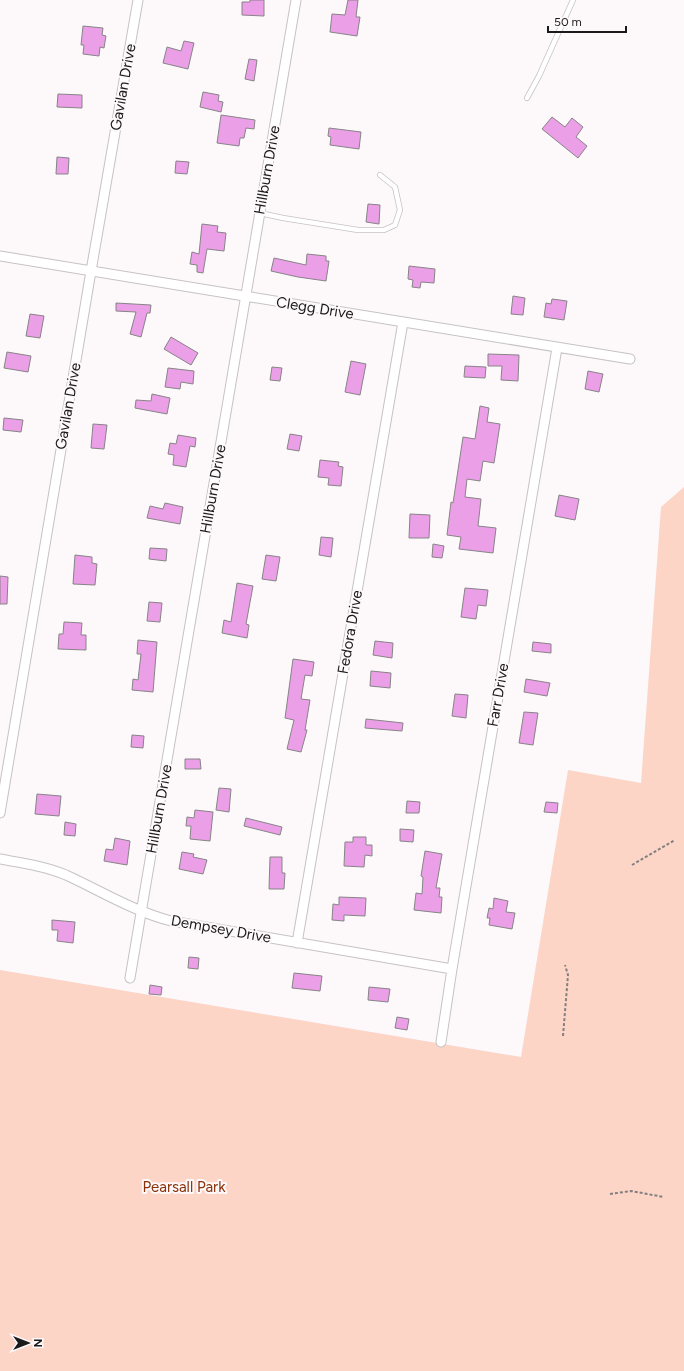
<svg xmlns="http://www.w3.org/2000/svg" width="684" height="1371" font-family="Figtree,sans-serif">
  <style>
    .green { fill: #fcd5c7 }
    .building { fill: #eb9fe7; stroke: #878487 }
    .lines { fill: none; stroke-linecap: round; stroke-linejoin: round }
    .lane-casing { stroke: #c7c2c4; stroke-width: 6 }
    .street-casing { stroke: #c7c2c4; stroke-width: 11 }
    .path { stroke: #827f80; stroke-width: 2; stroke-dasharray: 3 2; stroke-linecap: butt }
    .lane { stroke: #fff; stroke-width: 4.5 }
    .street { stroke: #fff; stroke-width: 9 }
    .labels { text-anchor: middle; stroke-width: 4; stroke-linejoin: round; paint-order: stroke }
    .street-label { font-size: 15px; fill: #1b1a1a; stroke: #fdf8fa }
    .park-label { font-size: 15px; fill: #89320a; stroke: #fdf8fa }
  </style>
  <rect width="100%" height="100%" fill="#fdf8fa"/>
  <path class="green" d="M684,487v884h-684v-401l521,87 47,-287 73,13 20,-276z"/>
  <path class="building" d="M250,0h14v16l-22,-1v-13h8z
    M348,0h10l-2,17h4l-3,19 -27,-4 2,-18 13,1z
    M83,26l20,2 -1,7 4,1 -2,12 -4,-1 -1,9 -16,-2 1,-9h-3z
    M184,41l10,2 -6,26 -25,-6 4,-16 14,4z
    M249,59l8,1 -3,21 -9,-2z
    M203,92l16,3 -1,6 5,1 -2,10 -21,-5z
    M58,94l24,1v13l-25,-1z
    M221,115l34,5 -1,9 -8,-1 -2,10h-4l-1,8 -22,-3z
    M552,117l13,10 7,-9 11,9 -7,10 11,9 -9,12 -36,-29z
    M329,128l32,4 -2,17 -29,-4 1,-8 -3,-1z
    M57,157l12,1 -1,16h-12z
    M176,161l13,1 -2,12 -12,-1z
    M368,204l12,1 -1,19 -13,-2z
    M202,224l16,2 -1,6 9,1 -2,18 -17,-2 -4,24 -6,-1v-7l-7,-1 2,-12 7,2z
    M307,254l19,2v5h3l-3,20 -28,-4 -27,-6 3,-13 32,7z
    M409,266l26,3 -1,14 -13,-1 -1,6 -8,-1 1,-7 -5,-1z
    M513,296l12,2 -2,17 -12,-1z
    M552,299l15,2 -3,19 -20,-3 2,-14 5,1z
    M116,303l35,2 -1,8h-3l-6,24 -11,-3 6,-22 -20,-1z
    M30,314l14,2 -4,22 -14,-2z
    M171,337l27,16 -7,12 -27,-16z
    M7,352l24,4 -3,16 -24,-4z
    M488,354l31,1 -1,26 -17,-1 1,-14h-14z
    M351,361l15,3 -6,31 -15,-3z
    M465,366l21,1 -1,11 -21,-1z
    M272,367l10,1 -2,13 -10,-1z
    M168,368l26,3 -1,13 -12,-2 -1,7 -15,-2z
    M588,371l15,3 -4,18 -14,-3z
    M152,394l18,4 -3,16 -32,-6 1,-8 15,1z
    M480,406l9,2 -2,14 13,2 -6,39 -11,-2 -3,20 -13,-2 -2,18 16,2 -3,27 18,2 -3,25 -34,-4 2,-12 -14,-2 4,-33 2,1 10,-66 12,2z
    M4,418l19,2 -2,12 -18,-2z
    M93,424l14,1 -3,24 -13,-1z
    M290,434l12,2 -3,15 -12,-2z
    M178,435l18,3 -1,9 -5,-1 -4,21 -13,-2 1,-10 -6,-1 2,-11 6,1z
    M320,460l19,2 -1,4 5,1 -2,19 -13,-1 1,-7 -11,-1z
    M559,495l20,4 -4,21 -20,-4z
    M165,503l18,4 -3,17 -33,-6 3,-12 13,3z
    M410,514l20,1 -1,23h-20z
    M321,537l12,1 -2,19 -12,-2z
    M433,544l11,2 -2,12 -10,-1z
    M150,548l17,1 -1,12 -17,-2z
    M75,555l17,2v6l5,1 -2,21 -22,-1z
    M266,555l14,2 -4,24 -14,-2z
    M0,576l8,1 -1,27h-7z
    M237,583l16,3 -7,38 3,1 -2,13 -25,-5 2,-13 7,2z
    M465,588l23,2 -2,16 -8,-1 -2,14 -15,-2z
    M149,602l13,1 -2,19 -13,-1z
    M64,622l18,1 -1,12h5v15l-28,-1 1,-15h4z
    M138,640l19,2 -4,50 -21,-2 1,-11 5,1 3,-26h-4z
    M375,641l18,2 -1,15 -19,-3z
    M533,642l18,2v9l-19,-2z
    M293,659l21,3 -2,14 -7,-1 -4,24 9,1 -5,30h2l-6,22 -14,-3 7,-29 -9,-2z
    M371,671l20,2 -1,15 -20,-2z
    M526,679l24,4 -3,13 -23,-4z
    M455,694l13,1 -2,23 -14,-2z
    M524,712l14,1 -5,32 -14,-2z
    M366,719l37,4 -1,8 -37,-3z
    M132,735l12,1 -1,12 -12,-1z
    M185,759h15l1,10h-16z
    M219,788l12,1 -2,23 -13,-2z
    M37,794l24,2 -2,20 -24,-2z
    M407,801l13,1 -1,11h-13z
    M546,802l12,1 -1,10 -13,-1z
    M195,810l18,2 -3,29 -20,-2 1,-13h-5l1,-9 7,1z
    M246,818l36,9 -2,8 -36,-9z
    M65,822l11,2 -1,12 -11,-1z
    M400,829l14,1 -1,12 -13,-1z
    M353,837h13v8h6v11l-7,-1 -1,12 -20,-1 1,-24h8z
    M115,838l15,3 -3,24 -23,-4 2,-12 7,1z
    M425,851l17,3 -6,34h4l-1,9h3l-1,16 -27,-3 2,-17 6,1 1,-17 -2,-1z
    M182,852l12,2 -1,3 14,3 -4,14 -24,-5z
    M270,857h12v16h3l-1,16h-15z
    M339,897l27,1 -1,18 -21,-1v6l-12,-1 1,-16 6,1z
    M494,898l14,3 -2,11 9,1 -3,16 -23,-4 1,-7h-3l2,-10 4,1z
    M52,920l23,2 -2,21 -16,-2 1,-11h-6z
    M189,957l10,1 -1,11 -10,-1z
    M294,973l28,3 -2,15 -28,-3z
    M150,985l12,2 -1,8 -12,-1z
    M369,987l21,2 -2,13 -20,-2z
    M397,1017l12,2 -2,11 -12,-2z"/>
  <g class="lines">
    <defs>
      <path id="lane" d="M527,98l12,-22 34,-76
        M260,213l23,5 75,12h26l11,-5 5,-15 -5,-23 -15,-12"/>
      <path id="street" d="M0,256l630,103
        M0,813l91,-542 47,-271
        M0,859c22,4 45,7 66,16 35,16 67,36 105,46l281,48
        M297,943l106,-621
        M130,978l166,-978
        M441,1042l11,-73 105,-621"/>
    </defs>
    <use href="#lane" class="lane-casing"/>
    <use href="#street" class="street-casing"/>
    <path class="path" d="M632,865l43,-25
      M563,1036l5,-61 -3,-10
      M610,1194l21,-3 33,6"/>
    <use href="#lane" class="lane"/>
    <use href="#street" class="street"/>
  </g>
  <g class="labels">
    <g class="street-label">
      <text transform="translate(123 87) rotate(-80)" y="5">Gavilan Drive</text>
      <text transform="translate(267 170) rotate(-80)" y="5">Hillburn Drive</text>
      <text transform="translate(315 308) rotate(9)" y="5">Clegg Drive</text>
      <text transform="translate(68 406) rotate(-80)" y="5">Gavilan Drive</text>
      <text transform="translate(213 489) rotate(-80)" y="5">Hillburn Drive</text>
      <text transform="translate(350 632) rotate(-80)" y="5">Fedora Drive</text>
      <text transform="translate(498 695) rotate(-80)" y="5">Farr Drive</text>
      <text transform="translate(159 809) rotate(-80)" y="5">Hillburn Drive</text>
      <text transform="translate(221 929) rotate(10)" y="5">Dempsey Drive</text>
    </g>
    <g class="park-label">
      <text x="184" y="1192">Pearsall Park</text>
    </g>
  </g>
  <g transform="translate(28 1343) rotate(90)" stroke="#fdf8fa" stroke-width="3" paint-order="stroke">
  <path d="M0-3L7 15L0 10L-7 15Z" fill="#1b1a1a"/>
  <text y="-6" font-size="11" font-weight="bold" text-anchor="middle" fill="#1b1a1a">N</text>
  </g>
  <path d="M548 26v6h78v-6" fill="none" stroke="#1b1a1a" stroke-width="2"/>
  <text x="554" y="26" font-size="12" fill="#1b1a1a" stroke="#fdf8fa" stroke-width="3" paint-order="stroke">50 m</text>
</svg>
